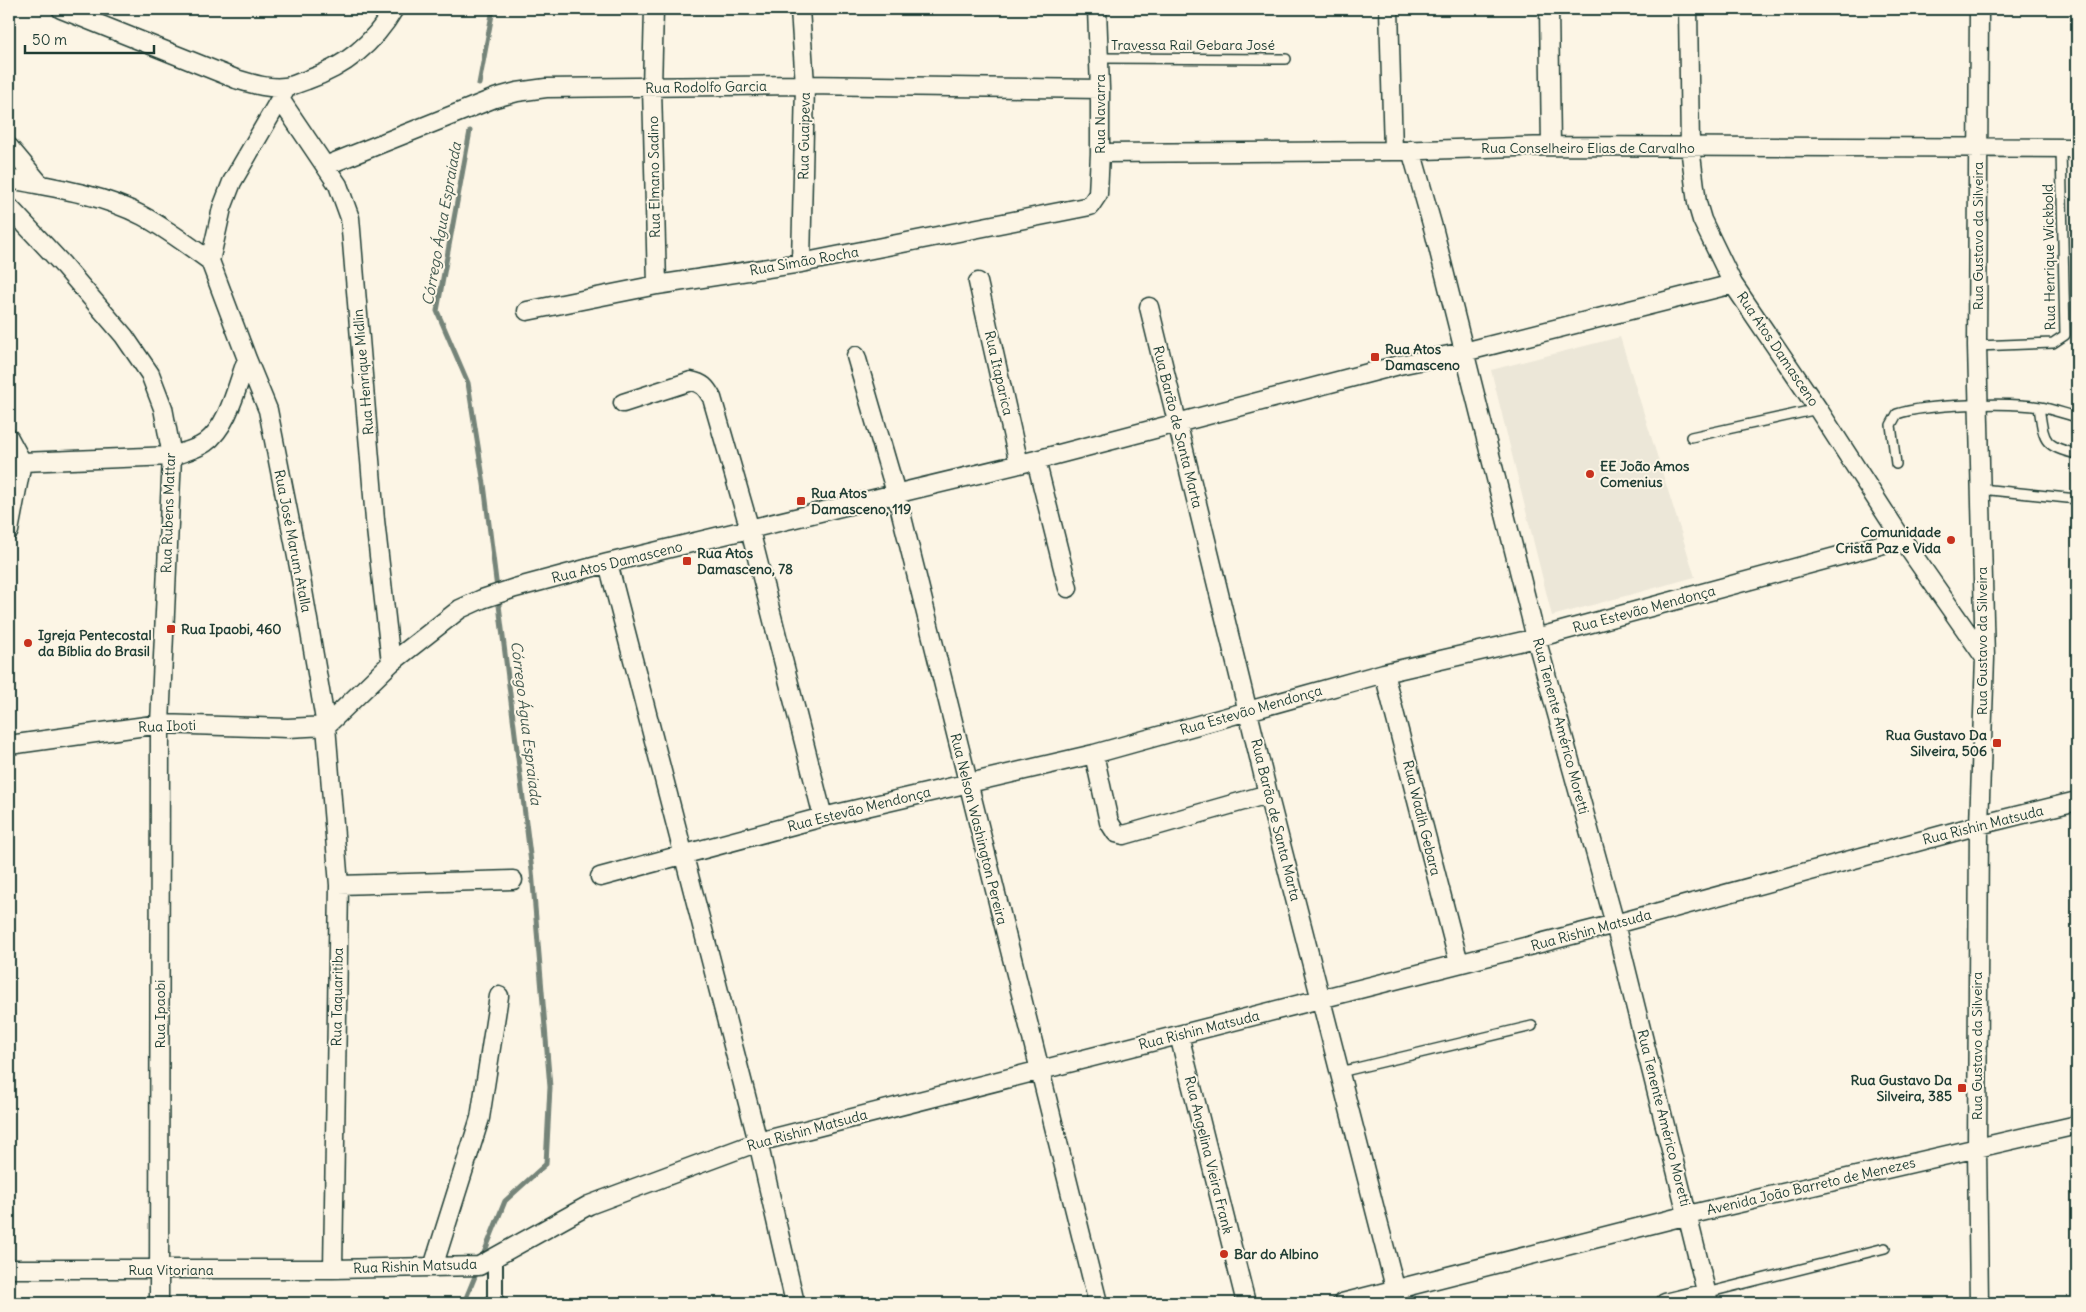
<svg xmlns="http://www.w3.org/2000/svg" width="2086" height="1312" font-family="Delius,sans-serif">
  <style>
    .built { fill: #ece7d8 }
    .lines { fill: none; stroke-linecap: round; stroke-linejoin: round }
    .stream { stroke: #758479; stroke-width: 5 }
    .service-casing { stroke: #1f3d34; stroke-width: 12 }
    .pedestrian-casing { stroke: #1f3d34; stroke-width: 18 }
    .minor-casing { stroke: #1f3d34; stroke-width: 21 }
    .service { stroke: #fcf5e5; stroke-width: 9 }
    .pedestrian { stroke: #fcf5e5; stroke-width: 14 }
    .minor { stroke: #fcf5e5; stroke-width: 18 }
    .poi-dot { fill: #c8321e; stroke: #fcf5e5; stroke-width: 2 }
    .labels { text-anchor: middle; stroke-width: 4; stroke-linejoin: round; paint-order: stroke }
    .street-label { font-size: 14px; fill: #1f3d34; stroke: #fcf5e5 }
    .poi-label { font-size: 14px; font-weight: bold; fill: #1f3d34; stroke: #fcf5e5; text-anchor: start }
    .water-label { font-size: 15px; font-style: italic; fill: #435a51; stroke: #fcf5e5 }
  </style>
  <rect width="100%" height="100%" fill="#fcf5e5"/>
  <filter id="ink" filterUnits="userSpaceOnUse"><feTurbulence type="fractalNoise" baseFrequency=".02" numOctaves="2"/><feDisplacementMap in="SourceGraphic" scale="10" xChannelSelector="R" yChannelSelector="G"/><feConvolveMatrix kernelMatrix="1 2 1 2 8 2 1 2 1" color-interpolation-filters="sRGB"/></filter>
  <g filter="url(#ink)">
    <path class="built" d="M1620,337l75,240 -143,39 -61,-246z"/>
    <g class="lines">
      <path class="stream" d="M479,84l14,-75
        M470,131l-33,180 31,72 16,101 48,387 18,216 -4,77 -41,37 -23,57
        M464,1303l14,-34"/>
      <defs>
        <path id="service" d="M1100,58l186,1
          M1977,346l76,-3 12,-8 -4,-187
          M2039,407c5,33 3,39 38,47
          M1691,437l127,-28
          M1896,464l-5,-39 6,-11c29,-10 112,-12 143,-7 12,2 25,7 37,10
          M1981,489l96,10
          M1340,1072l192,-46
          M1706,1293l179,-45"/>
        <path id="pedestrian" d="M495,1258v45"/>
        <path id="minor" d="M61,9l175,70c17,5 32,10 49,8 8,-1 15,-5 22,-7 38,-13 67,-37 87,-71
          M654,9l-2,79 5,197
          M800,9l5,76 -4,178
          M1389,9l4,142
          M1549,9l2,137
          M1688,9l2,138 7,56 5,17 31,64 85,125 84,130 83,119
          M280,99l58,86 12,33 25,302 16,143
          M9,147l31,37
          M1411,150l23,81 102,407 79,286 94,379
          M1100,153l293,-2 158,-5 526,2
          M325,166l170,-68 22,-6 29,-4 259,-3 295,4
          M9,179c44,8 94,16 134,37 24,13 45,29 67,45
          M9,207l54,58 61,71 26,38 13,34 9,48 -12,268 -1,579
          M978,282l41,182
          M1149,307l119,487 131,509
          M527,311l130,-26 144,-22 289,-57 8,-12 2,-41v-64l-3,-80
          M856,356l40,137 202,810
          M247,359l21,51 31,157 27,159 13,159 -6,384
          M623,403l68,-22c11,2 15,6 21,17l38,132 73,287
          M9,438l13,24 -13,69
          M1036,460l32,128
          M9,465l13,-3 150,-6c11,-4 23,-6 33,-13 24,-17 32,-58 42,-84l-37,-98 12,-53 10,-26 55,-95
          M608,563l150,579 37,161
          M1384,673l75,290
          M326,726l65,-63 69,-54 22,-10 33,-11 93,-25 428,-103 363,-95 65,-13 269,-68
          M9,745l151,-21 128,4 38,-2
          M1094,754l15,68 7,11 8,2 144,-41
          M600,877l223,-60 271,-63 290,-81 152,-35 366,-99
          M339,885l174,-5
          M1179,1035l67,268
          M433,1267l47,-149 19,-122
          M9,1269h324l146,-3 110,-61 169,-63 857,-218 364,-99 98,-24
          M1342,1303l346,-88 389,-90
          M1665,1303l41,-10
          M1979,1303l-2,-155 2,-323 6,-167 -8,-312 2,-337"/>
      </defs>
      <use href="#service" class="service-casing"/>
      <use href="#pedestrian" class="pedestrian-casing"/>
      <use href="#minor" class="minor-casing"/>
      <use href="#service" class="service"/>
      <use href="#pedestrian" class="pedestrian"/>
      <use href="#minor" class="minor"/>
    </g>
  </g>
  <g class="poi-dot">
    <rect x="1370" y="352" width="10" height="10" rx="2.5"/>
    <circle cx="1590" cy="474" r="5"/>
    <rect x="796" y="496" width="10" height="10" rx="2.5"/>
    <circle cx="1951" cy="540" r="5"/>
    <rect x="682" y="556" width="10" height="10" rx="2.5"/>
    <rect x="166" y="624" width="10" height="10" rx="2.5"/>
    <circle cx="28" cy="643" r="5"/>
    <rect x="1992" y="738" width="10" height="10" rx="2.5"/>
    <rect x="1957" y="1083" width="10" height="10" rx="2.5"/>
    <circle cx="1224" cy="1254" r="5"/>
  </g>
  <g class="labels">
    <g class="street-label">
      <text x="1193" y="50">Travessa Rail Gebara José</text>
      <text transform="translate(706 87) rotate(-1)" y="5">Rua Rodolfo Garcia</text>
      <text transform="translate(1100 114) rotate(-90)" y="5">Rua Navarra</text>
      <text transform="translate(804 136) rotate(-89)" y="5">Rua Guaipeva</text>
      <text x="1588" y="153">Rua Conselheiro Elias de Carvalho</text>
      <text transform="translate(654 177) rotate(-91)" y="5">Rua Elmano Sadino</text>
      <text transform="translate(1978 236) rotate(-90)" y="5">Rua Gustavo da Silveira</text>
      <text transform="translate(2049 257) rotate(-91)" y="5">Rua Henrique Wickbold</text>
      <text transform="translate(804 261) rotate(-10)" y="5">Rua Simão Rocha</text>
      <text transform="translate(1778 349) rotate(56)" y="5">Rua Atos Damasceno</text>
      <text transform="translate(363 372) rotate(-95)" y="5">Rua Henrique Midlin</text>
      <text transform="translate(999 373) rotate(77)" y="5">Rua Itaparica</text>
      <text transform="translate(1178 427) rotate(76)" y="5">Rua Barão de Santa Marta</text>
      <text transform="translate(168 513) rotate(-88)" y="5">Rua Rubens Mattar</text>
      <text transform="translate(293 541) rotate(79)" y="5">Rua José Marum Atalla</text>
      <text transform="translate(617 562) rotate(-14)" y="5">Rua Atos Damasceno</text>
      <text transform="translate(1644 609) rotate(-15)" y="5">Rua Estevão Mendonça</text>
      <text transform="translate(1982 641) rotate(-90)" y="5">Rua Gustavo da Silveira</text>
      <text transform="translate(1251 710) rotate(-16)" y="5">Rua Estevão Mendonça</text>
      <text transform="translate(167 726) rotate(-2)" y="5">Rua Iboti</text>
      <text transform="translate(1561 726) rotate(75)" y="5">Rua Tenente Américo Moretti</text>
      <text transform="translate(859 809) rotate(-14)" y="5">Rua Estevão Mendonça</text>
      <text transform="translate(1422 818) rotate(76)" y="5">Rua Wadih Gebara</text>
      <text transform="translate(1276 820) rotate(76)" y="5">Rua Barão de Santa Marta</text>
      <text transform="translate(1983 825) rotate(-14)" y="5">Rua Rishin Matsuda</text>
      <text transform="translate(979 829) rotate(76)" y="5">Rua Nelson Washington Pereira</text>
      <text transform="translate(1591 930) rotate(-15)" y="5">Rua Rishin Matsuda</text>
      <text transform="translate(337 997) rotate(-89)" y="5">Rua Taquaritiba</text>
      <text transform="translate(160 1014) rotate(-90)" y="5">Rua Ipaobi</text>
      <text transform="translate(1199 1030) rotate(-14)" y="5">Rua Rishin Matsuda</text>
      <text transform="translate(1977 1046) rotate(-90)" y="5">Rua Gustavo da Silveira</text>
      <text transform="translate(1664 1118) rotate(76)" y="5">Rua Tenente Américo Moretti</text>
      <text transform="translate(807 1130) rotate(-15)" y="5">Rua Rishin Matsuda</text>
      <text transform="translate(1209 1155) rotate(76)" y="5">Rua Angelina Vieira Frank</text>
      <text transform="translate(1811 1186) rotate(-13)" y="5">Avenida João Barreto de Menezes</text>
      <text transform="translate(415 1266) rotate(-2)" y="5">Rua Rishin Matsuda</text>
      <text x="171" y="1275">Rua Vitoriana</text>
    </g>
    <g class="poi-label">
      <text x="1385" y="354">Rua Atos<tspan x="1385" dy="16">Damasceno</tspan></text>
      <text x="1600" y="471">EE João Amos<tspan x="1600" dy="16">Comenius</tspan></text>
      <text x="811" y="498">Rua Atos<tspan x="811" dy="16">Damasceno, 119</tspan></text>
      <text x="1941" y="537" text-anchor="end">Comunidade<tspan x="1941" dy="16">Cristã Paz e Vida</tspan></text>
      <text x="697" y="558">Rua Atos<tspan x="697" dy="16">Damasceno, 78</tspan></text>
      <text x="181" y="634">Rua Ipaobi, 460</text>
      <text x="38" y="640">Igreja Pentecostal<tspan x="38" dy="16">da Bíblia do Brasil</tspan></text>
      <text x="1987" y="740" text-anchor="end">Rua Gustavo Da<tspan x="1987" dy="16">Silveira, 506</tspan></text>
      <text x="1952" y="1085" text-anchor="end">Rua Gustavo Da<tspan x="1952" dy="16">Silveira, 385</tspan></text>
      <text x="1234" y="1259">Bar do Albino</text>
    </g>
    <g class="water-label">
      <text transform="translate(442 224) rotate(-80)" y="5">Córrego Água Espraiada</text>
      <text transform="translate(526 723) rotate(83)" y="5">Córrego Água Espraiada</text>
    </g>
  </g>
  <rect width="2086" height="1312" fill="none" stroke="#fcf5e5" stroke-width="30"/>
  <rect x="15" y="15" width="2056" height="1282" fill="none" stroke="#1f3d34" stroke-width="2" filter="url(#ink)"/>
  <path d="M25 45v8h129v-8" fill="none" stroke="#1f3d34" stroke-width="2.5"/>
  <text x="32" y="45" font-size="15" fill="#1f3d34" stroke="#fcf5e5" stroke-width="4" paint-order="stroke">50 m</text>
</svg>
